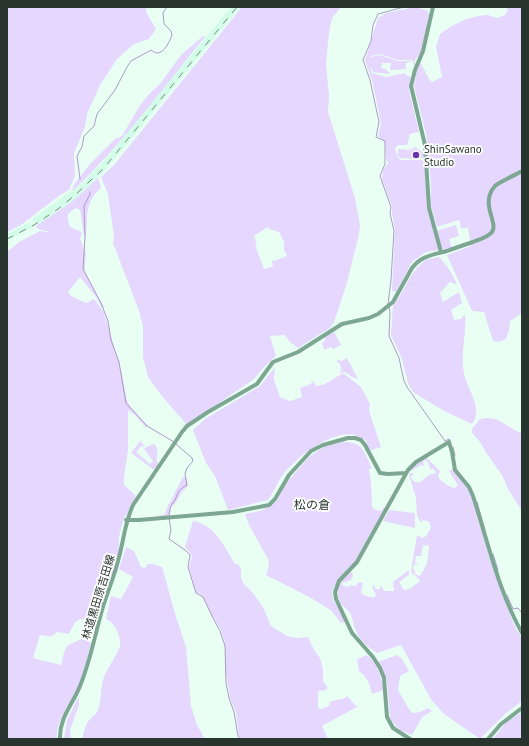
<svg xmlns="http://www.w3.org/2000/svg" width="529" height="746" font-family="'PT Sans','Noto Sans JP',sans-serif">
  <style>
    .built { fill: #d3fde8 }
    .green { fill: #e5d7fe; fill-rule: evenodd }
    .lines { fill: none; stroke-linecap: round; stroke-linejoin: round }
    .stream { stroke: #a99bc3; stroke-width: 1 }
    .minor { stroke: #7da793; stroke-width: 4 }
    .rail { stroke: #7b8b83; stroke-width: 1; stroke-dasharray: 7 7; stroke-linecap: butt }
    .poi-dot { fill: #6b33aa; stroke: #fff; stroke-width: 1.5 }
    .labels { text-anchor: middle; stroke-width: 3.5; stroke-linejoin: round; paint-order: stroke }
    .poi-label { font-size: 11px; fill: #28352f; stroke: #fff; text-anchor: start }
    .street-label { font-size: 11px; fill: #28352f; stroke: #fff }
    .neighbourhood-label { font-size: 12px; fill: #28352f; stroke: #fff }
  </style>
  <rect width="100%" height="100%" fill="#eafff4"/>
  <path class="built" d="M231,7h9l-134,162 -33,32 -37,25 -4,-7 39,-28 2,1 27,-27z
    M30,222l3,5 -26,14v-7z"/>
  <path class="green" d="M7,7h139v5l10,17 -7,10 -15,5 -17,15 -17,26 -13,29 -2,13 -11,26 1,23 -6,14 -9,5 -39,30 -14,7z
    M242,7h99l-9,11 -3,14 -3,32 3,32 -1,16 27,86 5,27 -1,9 -13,52 -12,36 -4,6 -32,20 -8,-6 -5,-7 -15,1 6,20 -11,10 -11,13 -67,46 -26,-30 -13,-18 -5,-20v-31l-4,-15 -26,-68 1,-6 -6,-43 -7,-17 13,-12zM268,227l1,2 10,3 5,10v8l3,6 -13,5 -1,-1 -1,1 1,5 -7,3h-2l-9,-24 2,-2 -3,-7z
    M416,7l12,4 1,4 -7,36 -7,9v6h-1l-1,-6h-15l-18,-6 -9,2 -3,4 3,-3 9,-2 18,6h15l-7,2v6l-14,1h-2l1,-7h-9l-1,5 4,1 5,4 -2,1 -15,-2 -3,-7 2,8 14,4 19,-4 1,2 5,2 -2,13 10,42 -9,2 -3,11h-9l-3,4 3,9 3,2h23l3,48 12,42 -13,2 -14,10 -16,30 -4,-1 3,-61 -3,-17v-7l-10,-27 1,-8 5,-8c-3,-5 -2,-16 -3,-22l-7,-5 3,-13 -9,-43 -7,-19 13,-43 8,-5z
    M505,7h17v306l-12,8 -1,10 -3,8 -7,3 -6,-1 -9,-29 -12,-1 -25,-56 24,-9 -3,-18h-7l-2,-8 -22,7 -6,-20v-23l-5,-50 -12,-48 3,-16 3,-8 9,17 3,3 10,-5 -6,-30 4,-13 10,-7 16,-8 18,-4h4l9,3 8,-3 3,-5z
    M203,36l2,1c-43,52 -83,107 -132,154l-1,-1 3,-7 15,-19 25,-25 7,-3 3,-5 14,-24 9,-12 12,-11 21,-29z
    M415,147l9,6 1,4 -10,2 -15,-1 -2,-2v-7l12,1z
    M98,178l3,10c-17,15 -13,28 -15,48l-2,-1 -4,-25 -4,-2c-11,7 -9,8 -6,19l12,5 -2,7 6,14 -1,12v9l19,33 -2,1 -6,-11 -16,-20 -12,15 3,4 15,7 8,-4 9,12 4,11 15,52 5,27 5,8 16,17 -2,2 -1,-1 -9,-11 -8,-6v40l-4,27v8l12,11 -13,25 -4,16v14l-5,18 -10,25 -7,28 -17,-3 -5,3 -6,12 -12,-2c-5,6 -10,4 -17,3l-7,23 28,7c2,-7 3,-18 9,-21 5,-2 8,-3 12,-6l9,5c-4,14 -7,29 -12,42 -7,19 -23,32 -22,54h-50v-487l12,-10 21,-11 14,2 -16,-4 -2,-3 37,-25z
    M456,225l3,11 -10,3 3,9 -6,1h-5l-5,-18z
    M439,257c8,8 14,17 18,28l-7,-3 -10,11 3,9 16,-10 3,11 -11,7 3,10 7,-1 4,-5c2,20 -5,39 -1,59 3,17 20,34 8,51l-28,-13 -31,-19 -5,-9 -6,-24 -11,-24 2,-30c12,-13 17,-35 33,-45 4,-2 9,-2 13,-3z
    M334,332l7,13 -7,4 -3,-2 -7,3 -2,-7 3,-3v-3z
    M347,358l11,21 -6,-2 -7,-5 -5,1 1,-4 -1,-5 -3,-2v-2l5,1z
    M275,367l-1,13 6,17 10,4 12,-4 -2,-9 9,-3 5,-4 2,5 9,-2 18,-11 18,14 9,17 -1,6 4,13 8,24 -12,4 -3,-11c-4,-1 -8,-4 -11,-5 -23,-6 -61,24 -73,41 -5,8 -9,17 -14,24l-40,10 -13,-34 -9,-13 -13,-33 12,-11 55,-33z
    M487,418l9,1 24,14h2v78l-14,-22 -6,-14 -15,-21 -7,-12 -8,-9v-4l8,-10z
    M140,441l4,4 -1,2 -2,-1 -5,6 14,12 3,-3 -9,-12 2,-2 8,-3c6,5 2,11 3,18l2,2 -5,6 -23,-17z
    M343,442c21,0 20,9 29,26l-3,1 2,14 1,24 4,3 5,1 3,-4 2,2 -16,25 -15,28 -8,7 -10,12 -5,10 1,9 8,12 4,10 -4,1 -9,-12 -21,-13 -45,-23 3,-9 -1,-7 -19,-34 -4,-11 15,-3 10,-5 7,-5 9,-18 24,-27 14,-9z
    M427,458l13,13 -2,5c3,6 10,10 17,12l3,-3 -9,-14 4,-3 14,19 7,16 14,51 26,71 8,14v62l-17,13 -25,25 -36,-25 -12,-13 -31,-56 -24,8c-9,-6 -17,-12 -21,-22 -3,-6 -3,-12 -6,-18 -2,-3 -6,-6 -9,-9 -8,-12 -1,-24 10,-32l2,2 -1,5 -6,3h-3l-1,3 7,2 1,-2 6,1 2,-4 5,1 -2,9 1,2 7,3h6l1,-3 -4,-7 2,-3 1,5h5l1,-4 3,6h10l-1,-9 16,-12v5l-10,7 4,7 3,1 5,-2 9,-7 -5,-6 -3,-1 -1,-3 6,-36 6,3 3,-2 5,-8 -2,-6 -6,-2 -2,3 -4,-7 -1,-18 -7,-23 1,-2h3l1,1 -3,2 2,5 6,2 10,-8 7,-2 -2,-4h-4l-1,-5 -3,-4 -3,2 1,3 -1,1 -2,-1 -10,6h-1l8,-9zM423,545l6,1 -2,18 -7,12 -5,-2v-3l-2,-2 1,-4 5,-2h-4l1,-7h5z
    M183,477h3l2,9c-10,8 -8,14 -17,21l-1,7 -2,2 -14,1 11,-3 3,-9 3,-4 5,-11z
    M389,510l26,3v15l-32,-7z
    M193,521c22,3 32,27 42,43l4,1 2,4v9l3,6 9,9 10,14 8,19 16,10 10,2 11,-1 6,13 6,8 3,11v12l5,7 -2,2 -8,1v17l3,1 8,-3 1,-4c5,-3 12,-1 17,-6l10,11 -35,19 6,13h-86l-3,-2 -3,-25 -6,-14 -4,-25 -1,-30 -4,-13 -10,-16 -8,-18 -7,-4 -7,-25 3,-11 -7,-9z
    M126,547l8,4 7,16 4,1 2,-4h6l9,3 1,3 13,47 10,30 5,59 6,19 8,14h-123c2,-7 3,-15 8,-20 3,-3 6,-5 8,-9 4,-11 2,-22 6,-33 3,-8 16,-27 16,-32 1,-4 -1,-8 -2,-12 -3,-6 -5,-11 -12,-14l5,-23 10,3 12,-22 -14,-8z
    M367,655c11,9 14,22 17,35l-12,4 -3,-11 -5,-8 -5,-4 -2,-12z
    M397,655l5,4 7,12 -9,5 -2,14 11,19 3,4 8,-1 8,-4 4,3 -10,6 -10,18 -12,-5 -5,-5 -5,-7 -3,-38 -9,-18z
    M79,696v9l-9,25 1,9h-7l3,-19z
    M522,712v27h-29l14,-18z"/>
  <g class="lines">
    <path class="stream" d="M80,179l-3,-23 5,-9 2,-11 10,-10 3,-12 18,-24 12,-23 4,-6 20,-11c2,1 4,3 6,3 8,0 13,-13 15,-18l-1,-4 -7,-7 -1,-11 4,-6
      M90,192v2l-6,12 1,31 -2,32 18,34 7,18 3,19 8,22 7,41 21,23 27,16
      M388,304l3,-24 3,-49 -4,-18 1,-6 -11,-31 5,-12v-23l-9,-4 3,-15 -9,-42 -7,-20 8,-19 2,-16 5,-11 26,-7
      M389,307l1,5 -1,24 10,22 5,23 3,6 38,54 4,-2 1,1
      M453,447l2,9
      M477,502l8,28
      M169,515c1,-6 1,-8 4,-12 6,-8 2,-12 14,-18l-2,-11 2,-6 6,-7 -1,-3 -16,-14
      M169,518l2,12 -2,9 16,11 5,5 -2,12 8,26 7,4 10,21 7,13 5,15 1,37 3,15 5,14 4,24 2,3
      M493,554l5,16
      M507,595l6,14 5,-1 3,4"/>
    <path class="minor" d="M433,7l-10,44 -8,19 -4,16 14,59 4,63 12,44
      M126,520h13l94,-8 36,-7 6,-6 14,-24 22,-24 12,-6 25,-7h7l6,2 4,5 15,28 8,1 18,-1
      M60,739c-1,-21 13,-35 20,-53 10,-24 15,-51 22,-76 5,-17 12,-33 16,-49 6,-21 6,-36 15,-56l49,-73 5,-6 21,-14 49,-28 16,-22 25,-10 44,-28 27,-6 9,-4 15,-12 19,-34c9,-12 20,-13 35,-17 8,-3 17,-6 26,-9 5,-2 12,-4 17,-8 12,-9 -12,-29 5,-48 3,-3 22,-12 27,-15
      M410,739l-17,-11 -6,-11 -3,-39 -4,-10 -7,-11 -21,-24 -16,-34 -1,-7 4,-11 18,-19 51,-92 8,-8 33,-20 3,10 3,18 14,17 4,9c15,46 25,94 49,137
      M488,739l13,-15 21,-16"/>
    <path class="rail" d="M7,239l27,-14 24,-16 16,-13 29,-27 134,-162"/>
  </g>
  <circle class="poi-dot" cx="416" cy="155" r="4"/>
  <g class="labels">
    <g class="poi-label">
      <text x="424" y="153">ShinSawano<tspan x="424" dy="13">Studio</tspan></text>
    </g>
    <g class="street-label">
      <text transform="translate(98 597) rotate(-73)" y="4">林道黒田原吉田線</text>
    </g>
    <g class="neighbourhood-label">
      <text x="312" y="509">松の倉</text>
    </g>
  </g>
  <rect width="529" height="746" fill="none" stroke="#28352f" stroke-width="16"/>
</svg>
